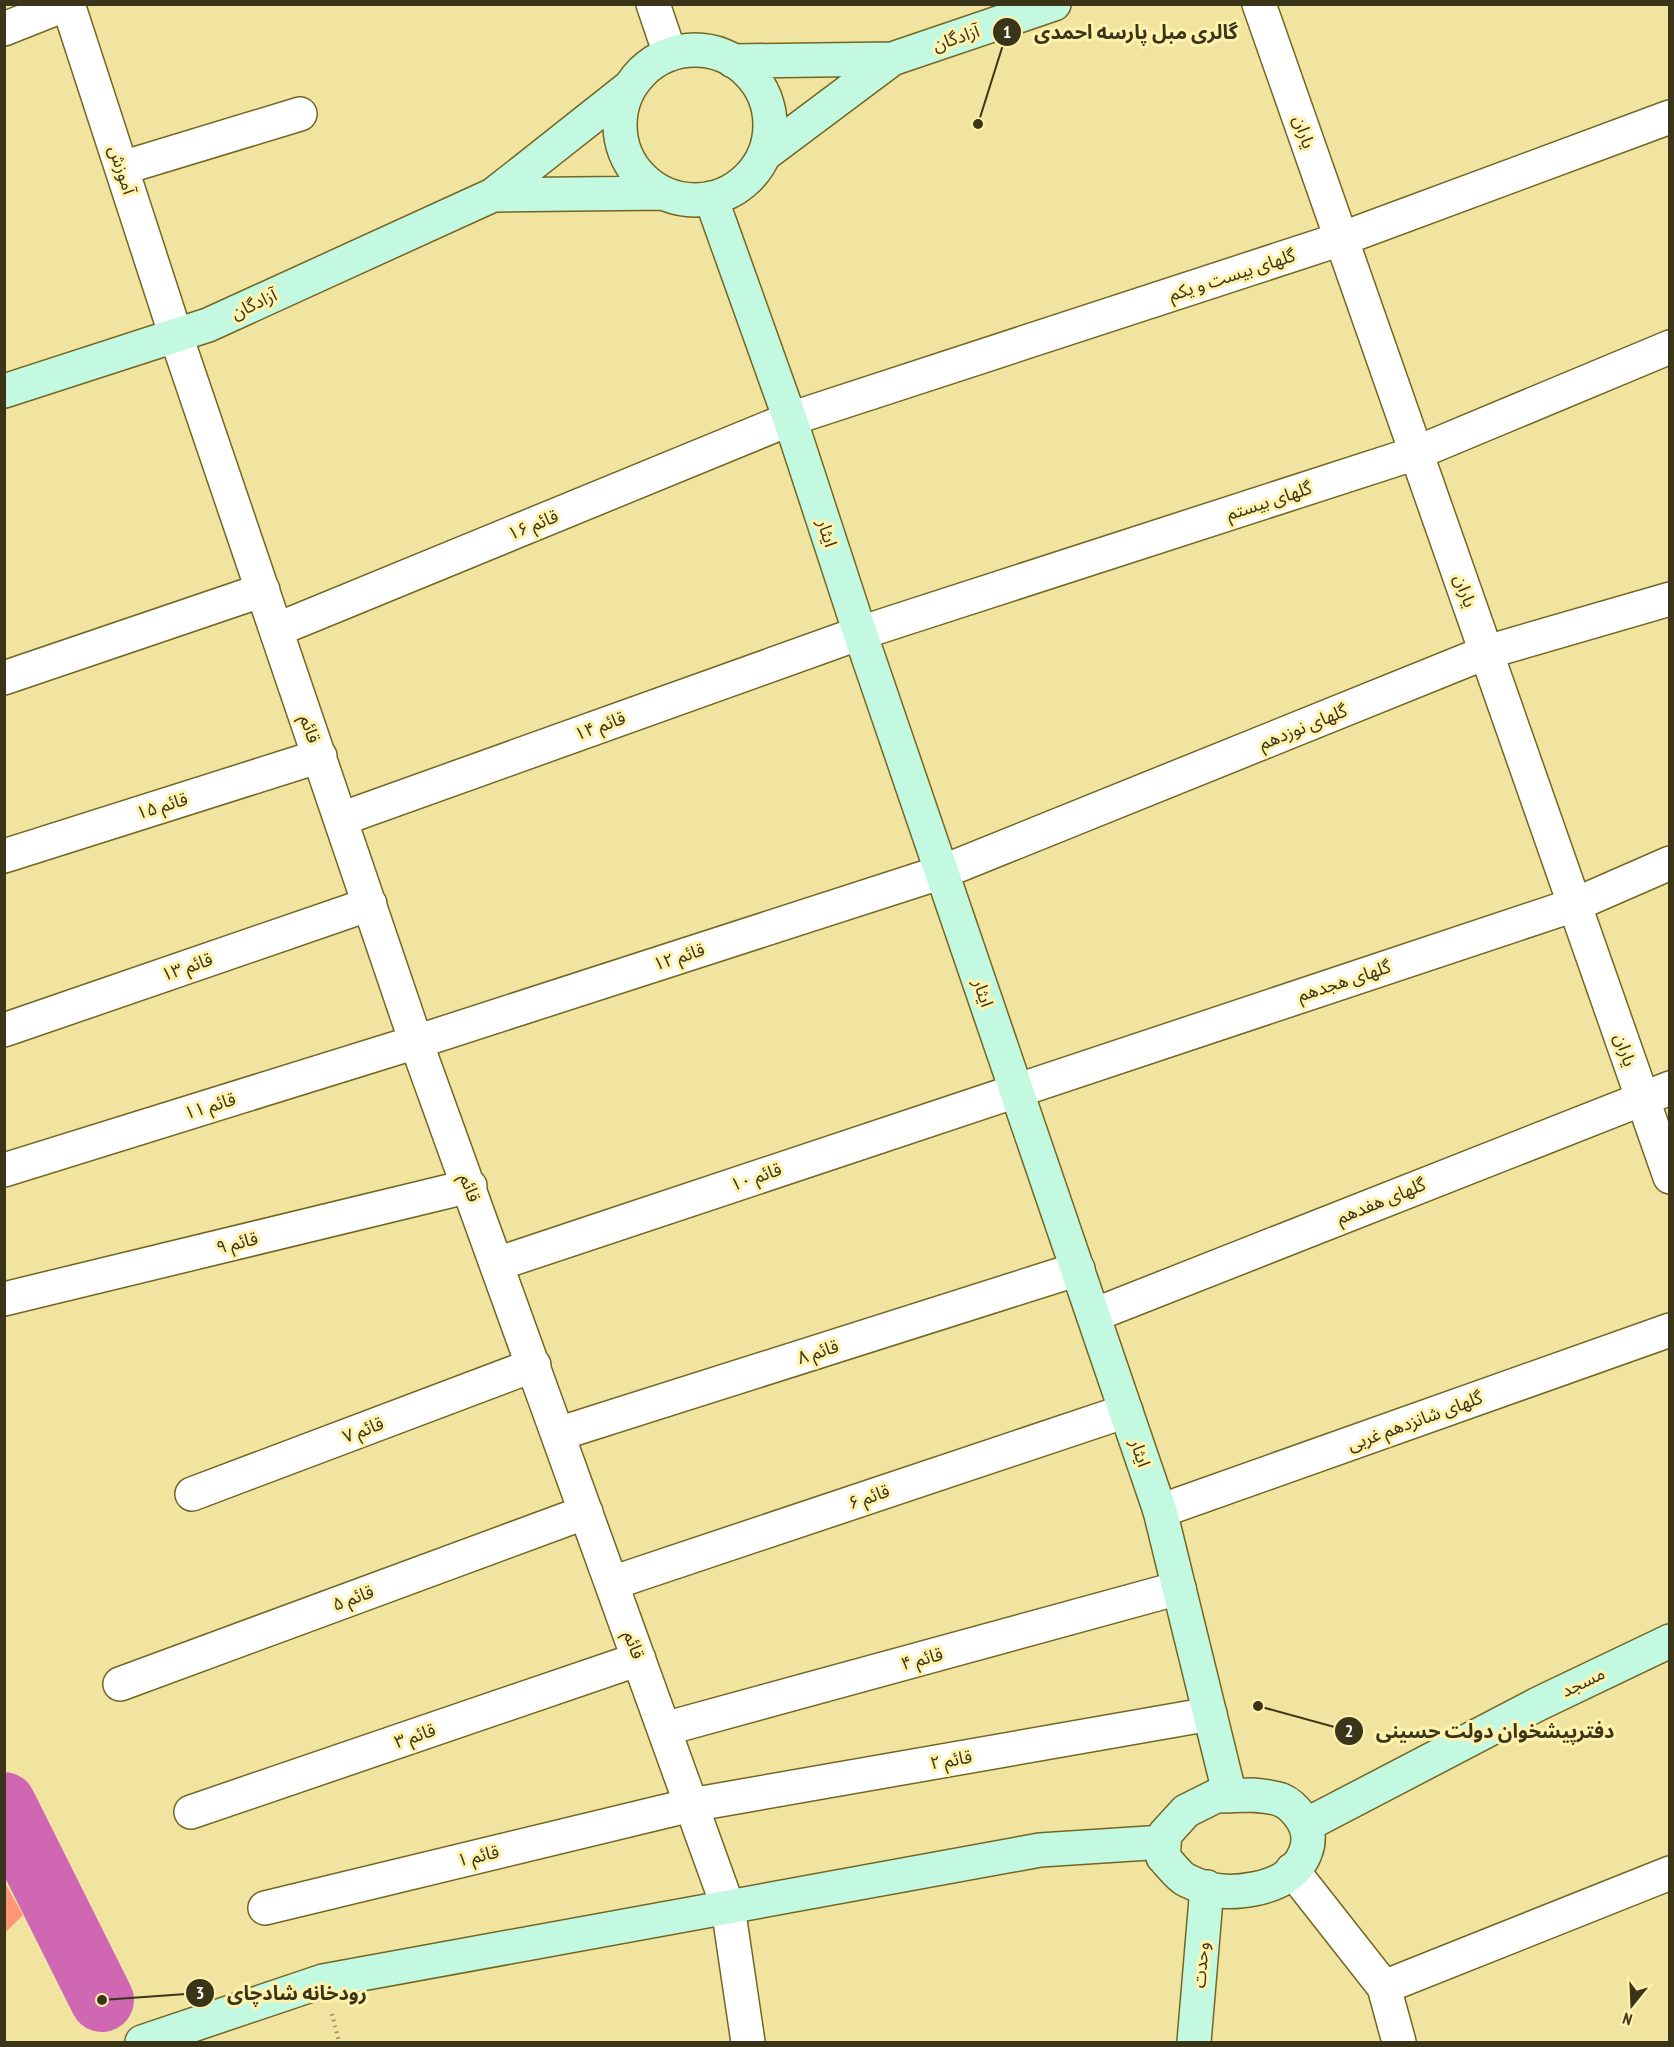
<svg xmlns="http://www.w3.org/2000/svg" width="1674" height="2047" font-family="'PT Sans Narrow','Noto Sans Arabic',sans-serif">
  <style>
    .green { fill: #fd9776 }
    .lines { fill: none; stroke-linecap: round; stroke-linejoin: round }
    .river { stroke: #d067b3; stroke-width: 64 }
    .street-casing { stroke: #736623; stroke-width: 36 }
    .secondary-casing { stroke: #736623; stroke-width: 36 }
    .path { stroke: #968c5d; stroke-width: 4; stroke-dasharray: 1.5 4.5; stroke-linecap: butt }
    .street { stroke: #fff; stroke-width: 33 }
    .secondary { stroke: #c3f8e1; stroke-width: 33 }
    .labels { text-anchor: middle; stroke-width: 6; stroke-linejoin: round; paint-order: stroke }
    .street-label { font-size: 18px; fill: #3a3419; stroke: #fff2ad }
    .leader { fill: none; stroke: #3a3419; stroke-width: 2 }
    .callout-dot { fill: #3a3419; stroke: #fff2ad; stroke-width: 2 }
    .mark-label { font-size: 18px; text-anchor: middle; font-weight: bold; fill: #fff }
    .callout-label { font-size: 20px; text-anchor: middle; font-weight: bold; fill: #3a3419; stroke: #fff2ad; stroke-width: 6; stroke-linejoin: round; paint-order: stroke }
  </style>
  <rect width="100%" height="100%" fill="#f1e4a0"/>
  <path class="green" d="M5,1883l18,32 -18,18h-1z"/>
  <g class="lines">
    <path class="river" d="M4,1804l98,196"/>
    <defs>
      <path id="street" d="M68,4l108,332 240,706 312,865 20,135
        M653,4l17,50
        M1259,4l411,1173
        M4,29l63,-25
        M122,168l178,-54
        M276,630l514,-211 551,-180 329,-122
        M4,678l259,-88
        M341,819l519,-186 556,-180 254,-106
        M4,856l316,-100
        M4,1030l366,-126
        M4,1170l412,-128 526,-170 545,-220 183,-53
        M497,1264l1077,-359 96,-42
        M4,1299l466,-113
        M1094,1315l576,-227
        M558,1434l520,-165
        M192,1494l342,-129
        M1160,1511l510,-181
        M612,1583l514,-172
        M120,1684l466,-172
        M664,1729l515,-141
        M191,1812l448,-153
        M1292,1870l92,117 15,55
        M265,1908l426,-103 519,-91
        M1384,1987l286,-114"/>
      <path id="secondary" d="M620 125a75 75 0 1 1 150 0a75 75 0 1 1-150 0Z
        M892,59l162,-55
        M733,61l159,-2 -127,95
        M631,86l-138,109 170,-2
        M711,198l79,221 70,214 300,878 70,285
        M4,391l204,-66 285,-130
        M1252,1795c25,2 36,3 50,24 14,21 2,46 -18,59 -15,10 -45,15 -63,13 -10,-1 -25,-6 -35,-11 -8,-4 -16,-16 -23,-23l2,-23 21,-23 30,-15z
        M1306,1825l232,-121 132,-63
        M142,2042l181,-61 717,-131 124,-8
        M1194,2042l13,-155"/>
    </defs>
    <use href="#street" class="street-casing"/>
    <use href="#secondary" class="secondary-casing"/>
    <path class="path" d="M332,2014l7,28"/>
    <use href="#street" class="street"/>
    <use href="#secondary" class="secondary"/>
  </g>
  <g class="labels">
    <g class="street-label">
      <text transform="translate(956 38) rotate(-19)" y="6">آزادگان</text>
      <text transform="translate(1304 132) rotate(71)" y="6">یاران</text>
      <text transform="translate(122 170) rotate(72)" y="6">آموزش</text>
      <text transform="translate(1232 275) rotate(-18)" y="6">گلهای بیست و یکم</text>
      <text transform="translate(254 304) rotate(-25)" y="6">آزادگان</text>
      <text transform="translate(1269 501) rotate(-18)" y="6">گلهای بیستم</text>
      <text transform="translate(533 525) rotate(-22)" y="6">قائم ۱۶</text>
      <text transform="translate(827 533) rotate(72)" y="6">ایثار</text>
      <text transform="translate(1465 591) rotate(70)" y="6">یاران</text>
      <text transform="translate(600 726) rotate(-20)" y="6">قائم ۱۴</text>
      <text transform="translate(1303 727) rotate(-22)" y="6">گلهای نوزدهم</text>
      <text transform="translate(310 729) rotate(71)" y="6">قائم</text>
      <text transform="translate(162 806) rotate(-17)" y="6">قائم ۱۵</text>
      <text transform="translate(679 957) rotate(-18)" y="6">قائم ۱۲</text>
      <text transform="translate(187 967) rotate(-19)" y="6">قائم ۱۳</text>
      <text transform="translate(1344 981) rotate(-18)" y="6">گلهای هجدهم</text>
      <text transform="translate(983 993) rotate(71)" y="6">ایثار</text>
      <text transform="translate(1625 1050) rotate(71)" y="6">یاران</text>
      <text transform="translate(210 1106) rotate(-17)" y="6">قائم ۱۱</text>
      <text transform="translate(756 1177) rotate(-19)" y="6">قائم ۱۰</text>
      <text transform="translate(470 1188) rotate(70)" y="6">قائم</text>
      <text transform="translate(1381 1201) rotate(-22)" y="6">گلهای هفدهم</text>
      <text transform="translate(237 1243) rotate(-14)" y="6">قائم ۹</text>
      <text transform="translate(818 1352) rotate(-18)" y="6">قائم ۸</text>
      <text transform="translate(1415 1421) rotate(-20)" y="6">گلهای شانزدهم غربی</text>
      <text transform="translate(363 1430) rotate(-21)" y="6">قائم ۷</text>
      <text transform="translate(1140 1453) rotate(71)" y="6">ایثار</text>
      <text transform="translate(869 1497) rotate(-19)" y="6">قائم ۶</text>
      <text transform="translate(353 1598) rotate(-20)" y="6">قائم ۵</text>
      <text transform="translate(634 1645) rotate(70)" y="6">قائم</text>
      <text transform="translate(922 1659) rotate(-15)" y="6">قائم ۴</text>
      <text transform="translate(1583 1682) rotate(-26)" y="6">مسجد</text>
      <text transform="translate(415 1736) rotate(-19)" y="6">قائم ۳</text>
      <text transform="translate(951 1760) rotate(-10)" y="6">قائم ۲</text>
      <text transform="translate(478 1856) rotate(-13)" y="6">قائم ۱</text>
      <text transform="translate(1201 1965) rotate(-85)" y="6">وحدت</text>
    </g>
  </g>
  <path class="leader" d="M978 124L1007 32M1258 1706L1349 1731M102 2000L200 1993"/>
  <g class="callout-dot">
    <circle cx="978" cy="124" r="6"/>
    <circle cx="1258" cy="1706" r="6"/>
    <circle cx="102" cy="2000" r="6"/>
    <circle cx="1007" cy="32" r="15"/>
    <circle cx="1349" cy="1731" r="15"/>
    <circle cx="200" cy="1993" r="15"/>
  </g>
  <g class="mark-label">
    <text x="1007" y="38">1</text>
    <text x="1349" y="1737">2</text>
    <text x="200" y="1999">3</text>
  </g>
  <g class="callout-label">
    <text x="1136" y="39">گالری مبل پارسه احمدی</text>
    <text x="1495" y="1738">دفترپیشخوان دولت حسینی</text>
    <text x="297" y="2000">رودخانه شادچای</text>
  </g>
  <rect width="1674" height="2047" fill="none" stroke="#3a3419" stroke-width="12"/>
  <g transform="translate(1632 2005) rotate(198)" stroke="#fff2ad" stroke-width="4.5" paint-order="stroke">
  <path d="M0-4.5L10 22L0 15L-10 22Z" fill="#3a3419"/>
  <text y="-9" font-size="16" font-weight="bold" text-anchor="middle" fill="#3a3419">N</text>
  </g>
</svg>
